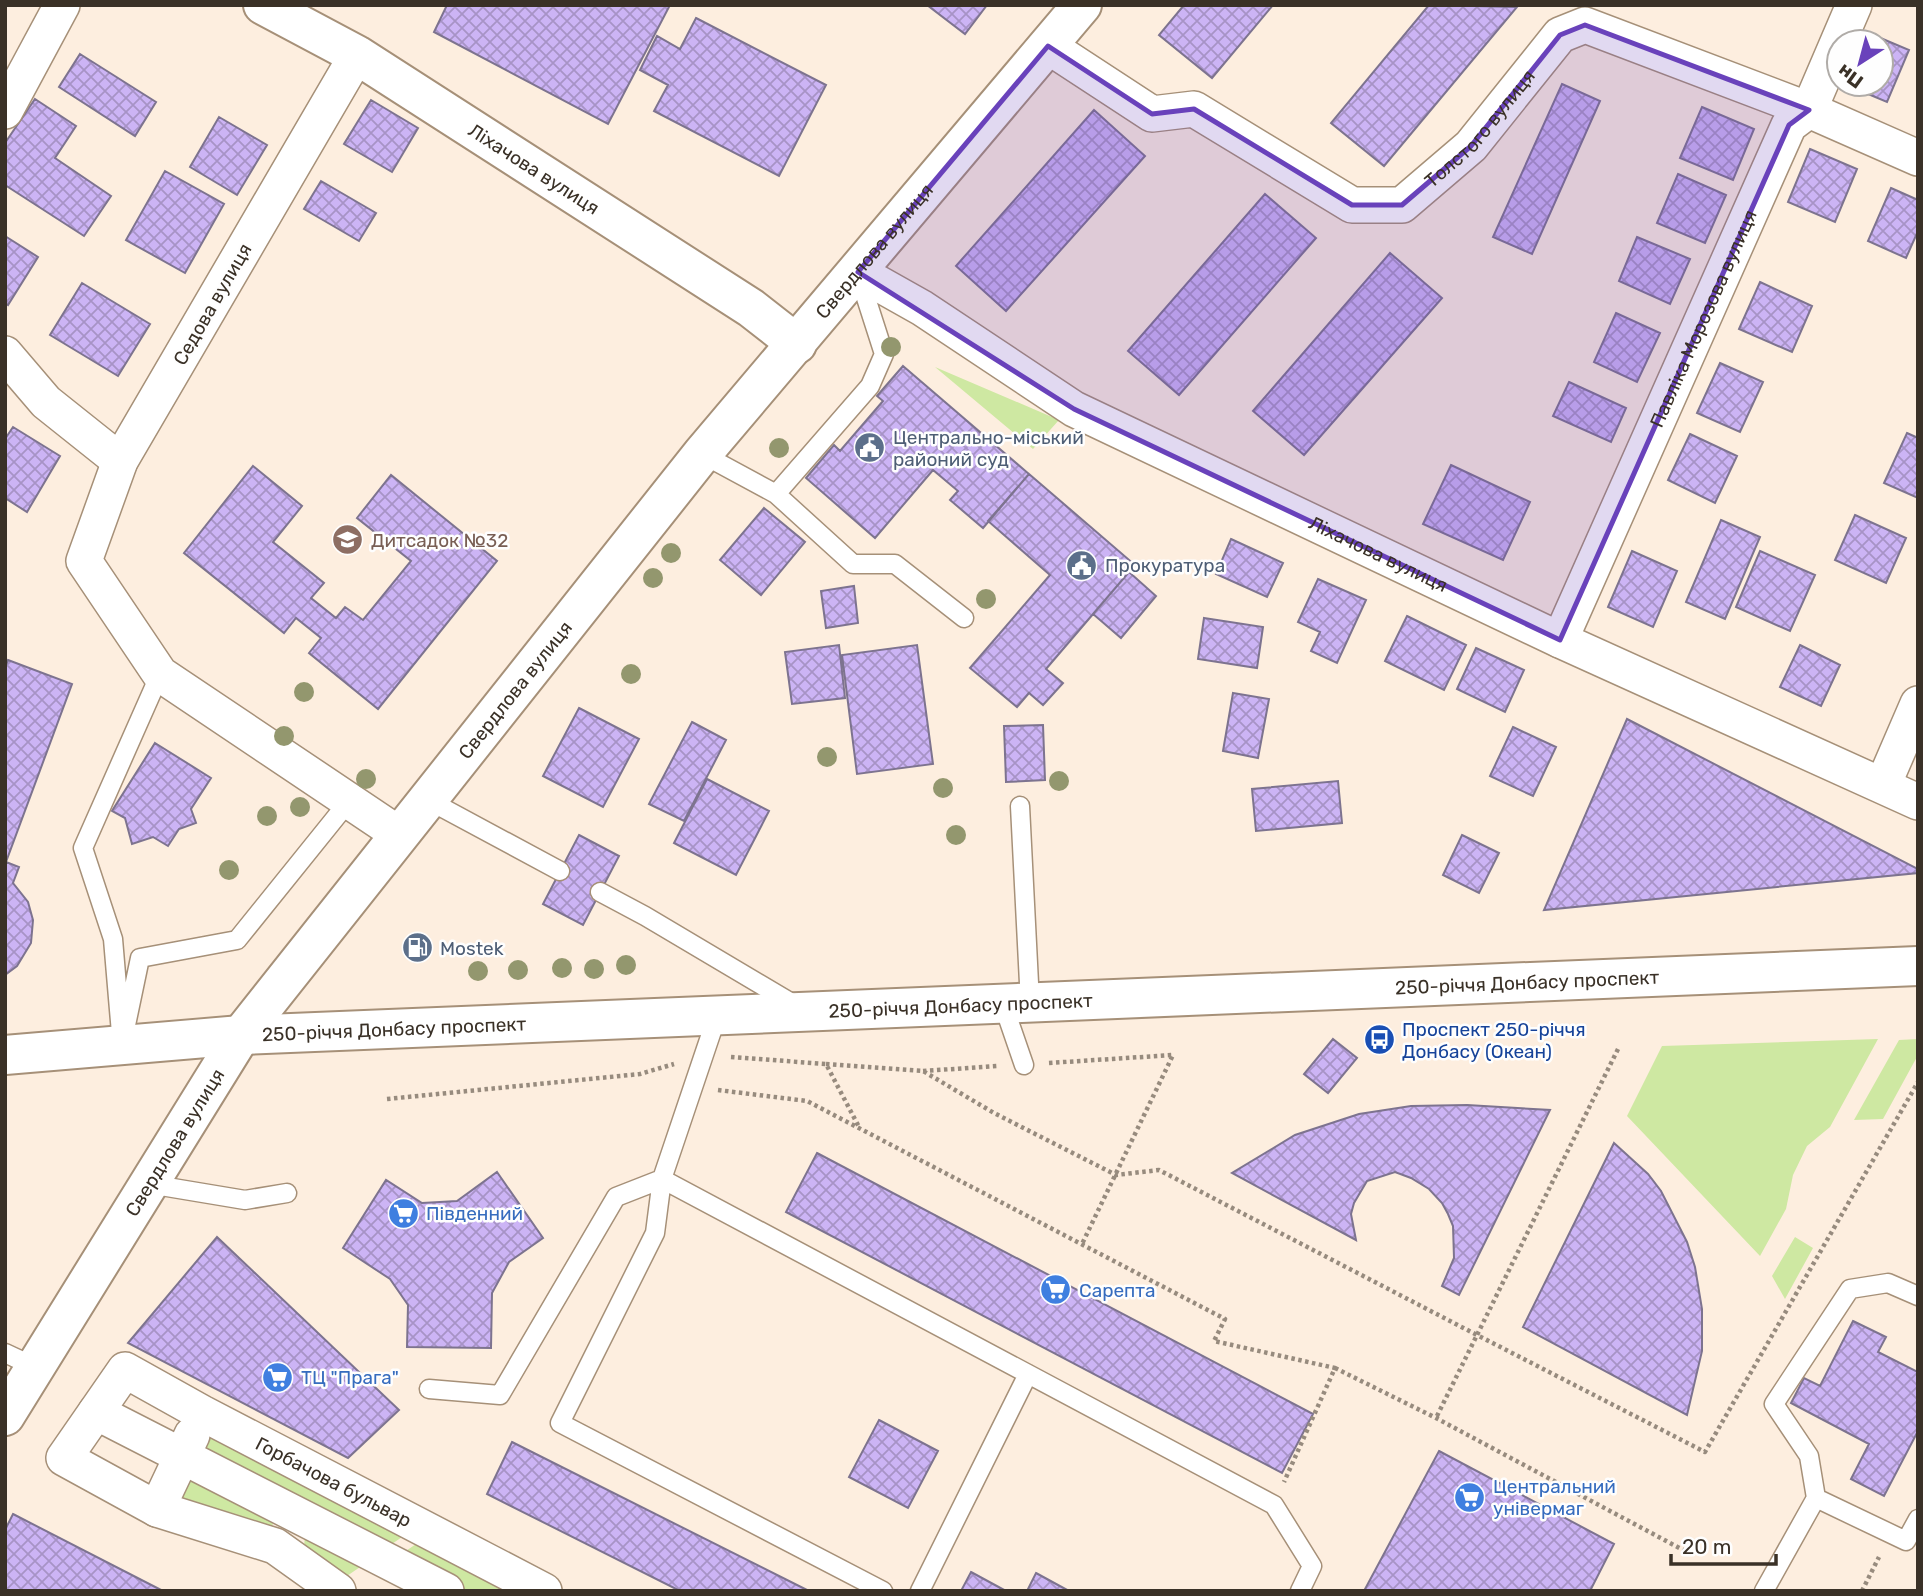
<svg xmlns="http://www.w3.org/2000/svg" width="1923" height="1596" font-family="Rubik,sans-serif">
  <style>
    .grass { fill: #cee8a2 }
    .building { fill: url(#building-cross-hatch); stroke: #7d738f; stroke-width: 2 }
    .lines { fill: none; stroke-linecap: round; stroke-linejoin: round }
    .lane-casing { stroke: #a69078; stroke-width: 21 }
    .street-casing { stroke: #a69078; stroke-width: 38 }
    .secondary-casing { stroke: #a69078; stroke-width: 42 }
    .primary-casing { stroke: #a69078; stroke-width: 42 }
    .path { stroke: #978b7e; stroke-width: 4.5; stroke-dasharray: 3.5 3.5; stroke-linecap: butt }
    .lane { stroke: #fff; stroke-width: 18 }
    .street { stroke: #fff; stroke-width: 35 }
    .secondary { stroke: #fff; stroke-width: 38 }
    .primary { stroke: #fff; stroke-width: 38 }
    .tree { fill: #93976e }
    .marked { fill: #6942bb; fill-opacity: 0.2; stroke: #6942bb; stroke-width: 5; stroke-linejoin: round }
    .labels { text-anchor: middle; stroke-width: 5; stroke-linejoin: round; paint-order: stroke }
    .street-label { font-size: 19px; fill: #3a3127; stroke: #fefefe }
    .service-label { font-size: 19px; fill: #4e5e75; stroke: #fefefe; text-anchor: start }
    .education-label { font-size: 19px; fill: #785e54; stroke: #fefefe; text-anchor: start }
    .transit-label { font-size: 19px; fill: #164399; stroke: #fefefe; text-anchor: start }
    .shop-label { font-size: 19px; fill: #366cbe; stroke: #fefefe; text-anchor: start }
  </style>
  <defs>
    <pattern id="building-cross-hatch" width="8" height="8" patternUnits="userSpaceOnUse" patternTransform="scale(1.75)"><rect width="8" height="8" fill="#ccb4f5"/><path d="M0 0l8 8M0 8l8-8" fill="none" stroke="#a793c6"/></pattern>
  </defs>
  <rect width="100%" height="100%" fill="#fdeedf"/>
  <path class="grass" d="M935,367l124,53 -26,29z
    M1878,1039l-48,88 -23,19 -14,29 -7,34 -26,47 -133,-140 35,-70z
    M1918,1039v16l-35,64 -29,1 45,-80z
    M1795,1237l18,11 -28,51 -13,-23z
    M209,1429l199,104 -25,17 -187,-96z
    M187,1471l87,45 -3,18 -36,-9 -60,-31z
    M305,1532l61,31 -25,17 -37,-30z
    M422,1540l98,51h-58l-65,-34z"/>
  <path class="building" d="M447,5h223l-62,119 -174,-92z
    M927,5h60l-22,29z
    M1184,5h89l-61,73 -53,-43z
    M1429,5l88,2 -133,159 -53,-43z
    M696,18l130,67 -47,91 -125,-65 14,-26 -28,-15 17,-34 23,13z
    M1871,34l38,16 -22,52 -38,-16v-2h32v-42h-14z
    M80,54l76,48 -21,34 -76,-49z
    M1562,84l38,17 -68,153 -39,-17z
    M35,99l41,27 -21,32 56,38 -27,40 -79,-51v-42z
    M371,100l47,28 -26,44 -48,-28z
    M1702,107l52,22 -21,51 -53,-22z
    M1094,110l51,46 -139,155 -50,-45z
    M219,117l48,28 -30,50 -47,-28z
    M1810,149l47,20 -22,53 -47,-20z
    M165,171l59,33 -39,69 -59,-33z
    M1678,174l48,21 -21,48 -48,-20z
    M321,181l55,32 -17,28 -55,-32z
    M1891,188l27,12v31l-12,27 -38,-17z
    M1265,194l51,44 -137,157 -51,-44z
    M5,236l33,21 -30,48 -3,-2z
    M1637,237l53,22 -20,45 -51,-23z
    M1390,253l52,45 -138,157 -51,-44z
    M1760,282l52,24 -20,46 -53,-23z
    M82,283l68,41 -32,52 -68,-41z
    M1616,313l44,20 -23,49 -43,-20z
    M1720,363l43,19 -23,50 -43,-19z
    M903,366l126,108 -46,54 -33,-28 8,-9 -25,-21 -58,68 -69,-60 28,-33 6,6 43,-50 -6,-5z
    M1569,382l57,26 -15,34 -58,-26z
    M13,427l47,29 -33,56 -22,-14v-59z
    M1907,433l11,5v60l-34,-15z
    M1690,434l47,22 -22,47 -47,-23z
    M1451,465l79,37 -27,58 -80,-36z
    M253,466l49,40 -29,36 51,41 -13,15 25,20 9,-11 18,13 48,-59 -54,-43 34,-43 106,86 -119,148 -69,-56 12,-15 -25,-20 -12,15 -100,-80z
    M1029,474l106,91 -89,104 17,14 -20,22 -14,-12 -12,14 -47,-39 80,-93 -62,-54z
    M764,508l41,34 -44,53 -41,-35z
    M1855,515l51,23 -20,45 -51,-23z
    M1721,520l39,17 -35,82 -39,-17z
    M1231,539l52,24 -16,34 -51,-23z
    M1632,551l45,20 -24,56 -45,-20z
    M1760,551l55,24 -25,56 -54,-24z
    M1129,572l27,24 -35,42 -28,-24z
    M1318,579l48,21 -29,63 -26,-12 9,-19 -22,-10z
    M854,586l4,37 -32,5 -5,-37z
    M1407,616l59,29 -22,45 -59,-29z
    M1204,618l59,9 -6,41 -59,-9z
    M839,645l6,53 -53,6 -7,-52z
    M917,645l16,119 -76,10 -15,-119z
    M1800,645l40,20 -19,41 -41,-19z
    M1476,648l48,22 -19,42 -48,-23z
    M8,660l64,24 -66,178 13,5 -6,16 15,19 5,18 -2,23 -14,23 -12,9v-308z
    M1233,693l36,6 -11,59 -35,-7z
    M579,708l60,31 -36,68 -60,-31z
    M1627,719l291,150v4l-374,37z
    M692,722l34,18 -42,81 -35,-17z
    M1043,725l2,55 -39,2 -2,-56z
    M1513,727l43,20 -23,49 -43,-20z
    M155,743l56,35 -20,31 5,14 -17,6 -11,17 -15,-9 -21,7 -7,-26 -13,-7z
    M707,779l62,32 -33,64 -62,-32z
    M1338,781l4,42 -86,8 -4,-42z
    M579,835l40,21 -36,69 -40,-21z
    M1462,835l37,18 -20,40 -36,-18z
    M1333,1039l24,19 -29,35 -24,-19z
    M1467,1105l83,5 -91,185 -17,-9 12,-28 -1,-32 -5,-12 -6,-11 -13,-14 -18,-11 -16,-6 -28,9 -13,22 -3,11 5,26 -124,-67 63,-38 64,-21 52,-8z
    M1614,1143l34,31 13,17 26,51 8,25 7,42v42l-15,64 -164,-88z
    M817,1153l496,261 -31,59 -496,-261z
    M497,1172l46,66 -34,24 -17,31 -1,55 -84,-1 1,-42 -18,-26 -47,-31 43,-68 36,23 35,-2z
    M217,1237l182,173 -51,48 -220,-115z
    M1853,1321l33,16 -8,15 40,20v59l-34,65 -33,-17 18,-35 -78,-41 13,-25 16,8z
    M879,1420l59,31 -30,57 -59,-31z
    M512,1442l297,149h-129l-193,-97z
    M1439,1451l175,93 -24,47h-226z
    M13,1514l150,77h-158v-61z
    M971,1572l35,19h-45z
    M1036,1573l33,18h-42z"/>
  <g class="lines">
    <defs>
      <path id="lane" d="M702,454l74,40 77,70h42l69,54
        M776,494l94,-108 14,-32 -26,-81
        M428,800l132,71
        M1020,806l10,197
        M600,892l45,24 150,89
        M1003,1004l21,61
        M717,1016l-55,163 -7,54 -95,190 323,168
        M126,1025l14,-67 97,-18 112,-139
        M122,1045l-9,-106 -30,-91 77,-174
        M149,1184l96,16 42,-7
        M5,1353l30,14
        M429,1389l71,6 116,-198 46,-18 612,326 38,61 -12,25
        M1816,1498l90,43 12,-22
        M920,1591l108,-217
        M1764,1591l52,-93 -7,-42 -35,-52 76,-115 38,-6 30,13"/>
      <g id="street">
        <path id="s1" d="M1048,46l104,68 42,-5 158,96h50l69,-59 89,-111 25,-10 224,85 109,48"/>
        <path d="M357,55l-237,406 -36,100 76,113 240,161"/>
        <path d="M5,111l57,-106"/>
        <path id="s2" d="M858,272l64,36 152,101 486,231 358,162"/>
        <path d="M5,354l41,48 74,59"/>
        <path id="s3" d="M1560,640l229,-515 20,-15 45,-105"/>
        <path d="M1883,785l35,-81"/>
        <path d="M96,1412l350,179"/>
        <path d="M157,1509l35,-74"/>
        <path id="s4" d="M338,1591l-63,-45 -118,-37 -93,-51 61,-88 77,43 342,178"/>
      </g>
      <g id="secondary">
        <path id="s5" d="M263,5l94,50 394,253 46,36"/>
        <path id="s6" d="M5,1416l236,-381 461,-581 380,-449"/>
      </g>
      <g id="primary">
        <path id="s7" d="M5,1055l236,-20 1677,-69"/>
      </g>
    </defs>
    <use href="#lane" class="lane-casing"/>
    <use href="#street" class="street-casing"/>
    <use href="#secondary" class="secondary-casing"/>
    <use href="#primary" class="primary-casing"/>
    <path class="path" d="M1618,1049l-141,286 228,117 213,-370
      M731,1057l95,7 33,63
      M1049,1063l124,-8 -91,189
      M826,1064l97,7 71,42 122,62 43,-5 318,165 -41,83
      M923,1071l75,-5
      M718,1090l89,11 418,218 -11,22 121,27 -51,114
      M387,1099l253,-25 34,-10
      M1335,1368l101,50 249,133
      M1862,1591l17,-34"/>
    <use href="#lane" class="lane"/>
    <use href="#street" class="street"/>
    <use href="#secondary" class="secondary"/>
    <use href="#primary" class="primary"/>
  </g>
  <g class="tree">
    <circle cx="891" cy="347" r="10"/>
    <circle cx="779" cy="448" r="10"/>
    <circle cx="671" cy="553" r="10"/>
    <circle cx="653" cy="578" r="10"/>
    <circle cx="986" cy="599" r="10"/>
    <circle cx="631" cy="674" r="10"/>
    <circle cx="304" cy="692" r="10"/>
    <circle cx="284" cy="736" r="10"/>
    <circle cx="827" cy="757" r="10"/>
    <circle cx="366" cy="779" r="10"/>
    <circle cx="1059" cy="781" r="10"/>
    <circle cx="943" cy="788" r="10"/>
    <circle cx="300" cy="807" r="10"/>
    <circle cx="267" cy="816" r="10"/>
    <circle cx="956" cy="835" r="10"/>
    <circle cx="229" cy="870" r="10"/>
    <circle cx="626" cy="965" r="10"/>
    <circle cx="562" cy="968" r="10"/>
    <circle cx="594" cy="969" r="10"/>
    <circle cx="518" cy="970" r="10"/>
    <circle cx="478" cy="971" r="10"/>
  </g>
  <path class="marked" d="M1585,25l224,85 -20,15 -229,515 -486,-231 -216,-137 190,-226 104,68 42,-5 158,96h50l69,-59 89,-111z"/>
  <defs>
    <symbol id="civic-disc" viewBox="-11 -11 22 22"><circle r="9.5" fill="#5c6f8a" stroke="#fefefe"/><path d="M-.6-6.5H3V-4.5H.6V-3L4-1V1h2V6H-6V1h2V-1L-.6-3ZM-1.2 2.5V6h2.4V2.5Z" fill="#fff"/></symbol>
    <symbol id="school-disc" viewBox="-11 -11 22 22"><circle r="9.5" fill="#8d6e63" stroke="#fefefe"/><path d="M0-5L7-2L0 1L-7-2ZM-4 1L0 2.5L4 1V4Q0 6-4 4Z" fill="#fff"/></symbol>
    <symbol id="fuel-disc" viewBox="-11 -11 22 22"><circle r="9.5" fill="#5c6f8a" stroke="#fefefe"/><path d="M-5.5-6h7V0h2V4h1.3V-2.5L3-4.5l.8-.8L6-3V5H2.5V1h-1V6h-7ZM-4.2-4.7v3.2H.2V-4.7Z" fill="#fff"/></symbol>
    <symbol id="bus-disc" viewBox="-11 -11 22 22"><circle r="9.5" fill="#1a4fb4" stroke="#fefefe"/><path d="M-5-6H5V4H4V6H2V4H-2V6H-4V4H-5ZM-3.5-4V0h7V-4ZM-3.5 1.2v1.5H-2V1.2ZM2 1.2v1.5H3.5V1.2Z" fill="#fff"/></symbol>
    <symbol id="supermarket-disc" viewBox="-11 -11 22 22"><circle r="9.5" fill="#3f7fe0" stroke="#fefefe"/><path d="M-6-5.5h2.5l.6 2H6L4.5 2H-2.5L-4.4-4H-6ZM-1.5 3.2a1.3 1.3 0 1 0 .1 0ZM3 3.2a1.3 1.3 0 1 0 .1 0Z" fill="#fff"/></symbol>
  </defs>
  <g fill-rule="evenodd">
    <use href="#civic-disc" x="852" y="430" width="35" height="35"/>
    <use href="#school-disc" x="330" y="522" width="35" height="35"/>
    <use href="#civic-disc" x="1064" y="548" width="35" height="35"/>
    <use href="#fuel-disc" x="400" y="930" width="35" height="35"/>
    <use href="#bus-disc" x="1362" y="1022" width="35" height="35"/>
    <use href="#supermarket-disc" x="386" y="1196" width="35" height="35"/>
    <use href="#supermarket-disc" x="1038" y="1272" width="35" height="35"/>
    <use href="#supermarket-disc" x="260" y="1360" width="35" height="35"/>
    <use href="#supermarket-disc" x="1452" y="1480" width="35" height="35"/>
  </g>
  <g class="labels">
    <g class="street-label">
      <text dy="7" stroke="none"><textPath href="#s1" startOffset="511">Толстого вулиця</textPath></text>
      <text dy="7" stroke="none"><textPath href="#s5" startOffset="317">Ліхачова вулиця</textPath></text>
      <text dy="7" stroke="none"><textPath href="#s6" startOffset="1456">Свердлова вулиця</textPath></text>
      <text transform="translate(212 304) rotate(-60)" y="7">Седова вулиця</text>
      <text dy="7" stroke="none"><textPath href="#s3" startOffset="352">Павліка Морозова вулиця</textPath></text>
      <text dy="7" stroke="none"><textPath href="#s2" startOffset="593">Ліхачова вулиця</textPath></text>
      <text dy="7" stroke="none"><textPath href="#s6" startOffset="889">Свердлова вулиця</textPath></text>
      <text dy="7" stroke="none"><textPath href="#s7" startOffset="1524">250-річчя Донбасу проспект</textPath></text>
      <text dy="7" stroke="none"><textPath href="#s7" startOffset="957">250-річчя Донбасу проспект</textPath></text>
      <text dy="7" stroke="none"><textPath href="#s7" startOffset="390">250-річчя Донбасу проспект</textPath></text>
      <text dy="7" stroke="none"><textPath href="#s6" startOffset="322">Свердлова вулиця</textPath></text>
      <text dy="7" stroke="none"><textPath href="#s4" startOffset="651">Горбачова бульвар</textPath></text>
    </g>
    <g class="service-label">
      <text x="893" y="444">Центрально-міський<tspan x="893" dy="22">районий суд</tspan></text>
      <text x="1105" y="572">Прокуратура</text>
      <text x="440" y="955">Mostek</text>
    </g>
    <g class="education-label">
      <text x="371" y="547">Дитсадок №32</text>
    </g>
    <g class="transit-label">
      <text x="1402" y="1036">Проспект 250-річчя<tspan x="1402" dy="22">Донбасу (Океан)</tspan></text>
    </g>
    <g class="shop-label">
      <text x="426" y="1220">Південний</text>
      <text x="1079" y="1297">Сарепта</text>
      <text x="301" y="1384">ТЦ "Прага"</text>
      <text x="1493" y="1493">Центральний<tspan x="1493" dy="22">універмаг</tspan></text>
    </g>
  </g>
  <rect width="1923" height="1596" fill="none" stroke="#3a3127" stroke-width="14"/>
  <g transform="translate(1860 63) rotate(216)"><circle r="33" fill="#fefefe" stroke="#b0aca8" stroke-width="2"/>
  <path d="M0-5L12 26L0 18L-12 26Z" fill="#6942bb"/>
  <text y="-10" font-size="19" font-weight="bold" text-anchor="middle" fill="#3a3127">Пн</text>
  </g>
  <path d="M1671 1554v10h105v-10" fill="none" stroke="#3a3127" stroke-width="3.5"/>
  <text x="1682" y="1554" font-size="21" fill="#3a3127" stroke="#fefefe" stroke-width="5" paint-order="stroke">20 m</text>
</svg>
